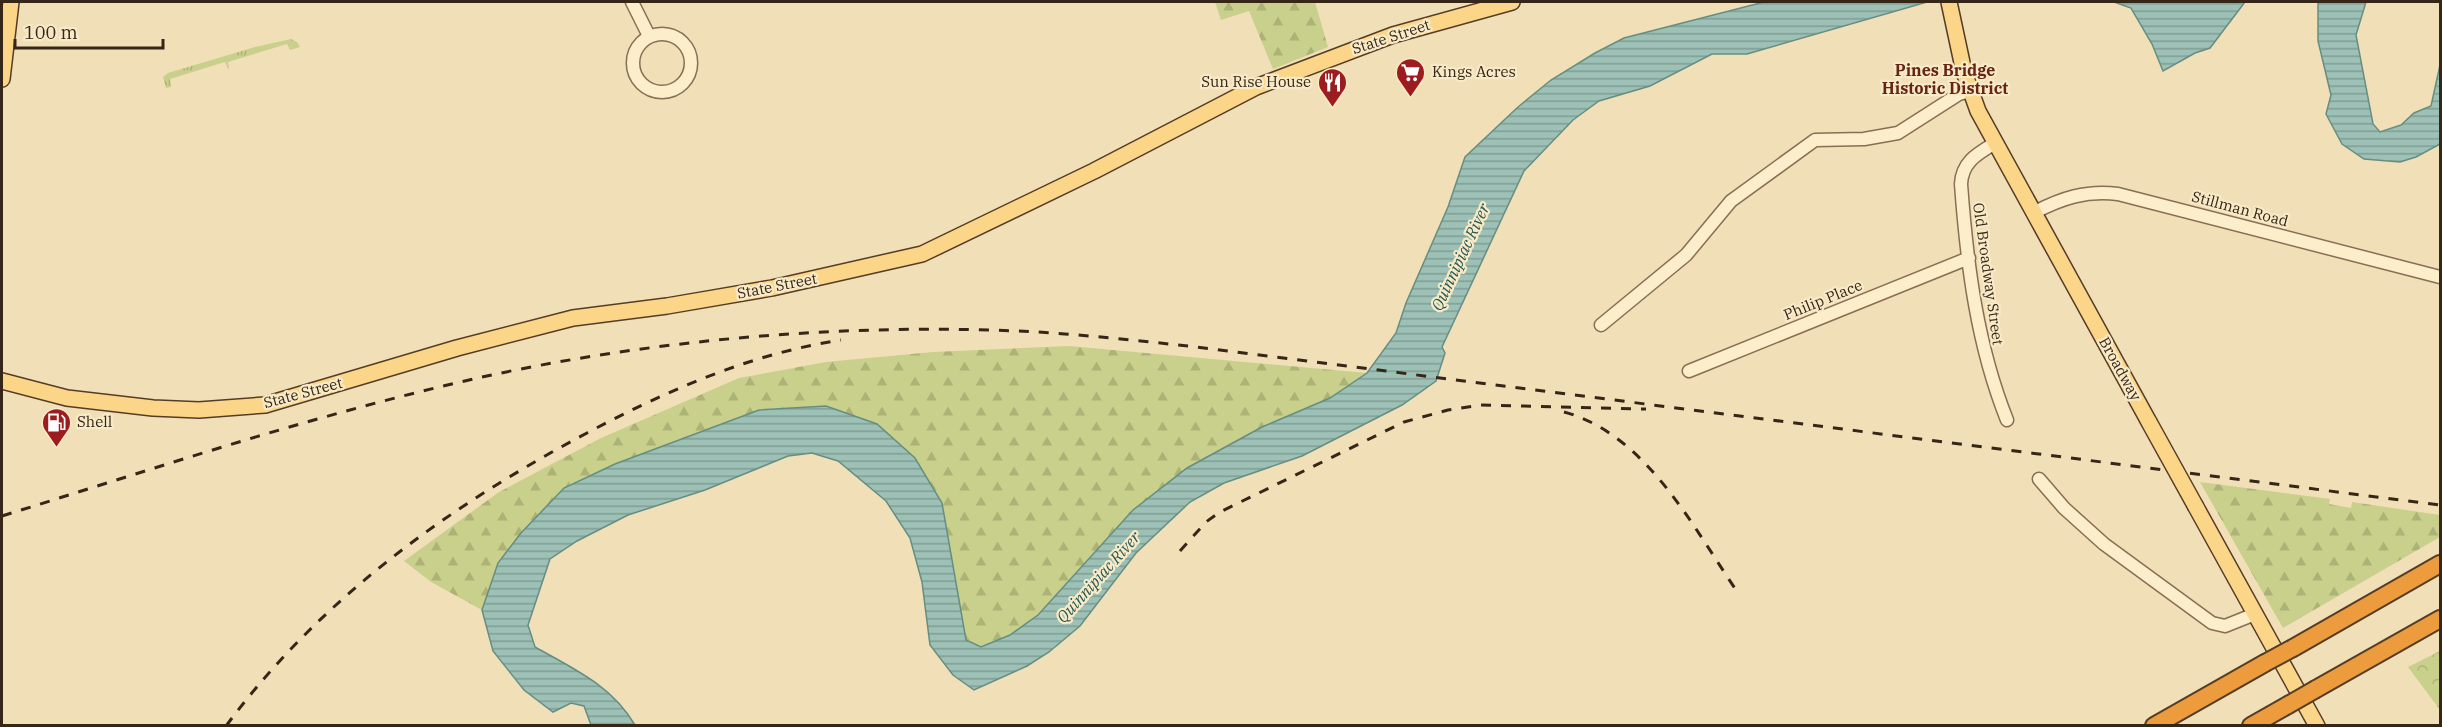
<svg xmlns="http://www.w3.org/2000/svg" width="2442" height="727" font-family="'IBM Plex Serif',serif">
  <style>
    .grass { fill: url(#grass-tufts) }
    .forest { fill: url(#forest-firs) }
    .park { fill: url(#park-crowns) }
    .water { fill: url(#water-rules); stroke: #658e83; stroke-width: 1.5 }
    .lines { fill: none; stroke-linecap: round; stroke-linejoin: round }
    .minor-casing { stroke: #886e52; stroke-width: 15 }
    .major-casing { stroke: #553c27; stroke-width: 18 }
    .highway-casing { stroke: #553c27; stroke-width: 20 }
    .minor { stroke: #fcedcb; stroke-width: 12 }
    .major { stroke: #fbd689; stroke-width: 15 }
    .highway { stroke: #ec9c3d; stroke-width: 16 }
    .rail { stroke: #352618; stroke-width: 3; stroke-dasharray: 10 10; stroke-linecap: butt }
    .major-bridge-casing { stroke: #553c27; stroke-width: 18; stroke-linecap: butt }
    .highway-bridge-casing { stroke: #553c27; stroke-width: 20; stroke-linecap: butt }
    .major-bridge { stroke: #fbd689; stroke-width: 15 }
    .highway-bridge { stroke: #ec9c3d; stroke-width: 16 }
    .labels { text-anchor: middle; stroke-width: 4.5; stroke-linejoin: round; paint-order: stroke }
    .street-label { font-size: 15px; fill: #352618; stroke: #f8eac7 }
    .poi-label { font-size: 15px; fill: #352618; stroke: #f8eac7; text-anchor: start }
    .neighbourhood-label { font-size: 16px; font-weight: bold; fill: #662414; stroke: #f8eac7 }
    .water-label { font-size: 16px; font-style: italic; fill: #265753; stroke: #f8eac7 }
  </style>
  <defs>
    <pattern id="grass-tufts" width="24" height="20" patternUnits="userSpaceOnUse" patternTransform="scale(1.5)"><rect width="24" height="20" fill="#c9d08b"/><path d="M3 7l-1-3M5 7V3M7 7l1-3M15 17l-1-3M17 17v-4M19 17l1-3" fill="none" stroke="#adb277"/></pattern>
    <pattern id="forest-firs" width="22" height="20" patternUnits="userSpaceOnUse" patternTransform="scale(1.5)"><rect width="22" height="20" fill="#c9d08b"/><path d="M5 1l3.5 6h-7zM16 11l3.5 6h-7z" fill="#adb277"/></pattern>
    <pattern id="park-crowns" width="20" height="18" patternUnits="userSpaceOnUse" patternTransform="scale(1.5)"><rect width="20" height="18" fill="#c9d08b"/><path d="M2 6a3 3 0 1 1 6 0M12 15a3 3 0 1 1 6 0" fill="none" stroke="#adb277"/></pattern>
    <pattern id="water-rules" width="6" height="5" patternUnits="userSpaceOnUse" patternTransform="scale(1.5)"><rect width="6" height="5" fill="#9dc1b6"/><path d="M0 2.5h6" fill="none" stroke="#819d93"/></pattern>
  </defs>
  <rect width="100%" height="100%" fill="#f1dfb7"/>
  <path class="grass" d="M291,39l6,3 3,5 -10,3 -3,-6 -59,18 1,8 -4,-8 -55,17 1,8 -5,1 -3,-11 5,-4 87,-26z"/>
  <path class="forest" d="M1215,2h100l13,45 -55,22 -24,-58 -28,9z
    M1069,346l298,27 -37,25 -68,29 -129,83 -95,105 -28,20 -29,12 -15,-7 -24,-137 -27,-45 -38,-34 -118,-14 -144,54 -51,24 -66,75 -16,47 -51,-28 -27,-21 95,-69 102,-54 138,-60 87,-16 107,-10z
    M2200,482l130,17 -1,5 22,4 1,-6 88,13v22l-157,91z"/>
  <path class="park" d="M2440,651v59l-32,-43z"/>
  <path class="water" d="M1764,2h174h-11l-180,52h-35l-62,32 -51,15 -26,19 -49,51 -82,176 3,6 -9,28 -34,24 -100,51 -78,27 -34,19 -54,51 -56,73 -31,26 -22,14 -53,24 -21,-15 -23,-30 -8,-63 -12,-44 -24,-37 -48,-40 -26,-8 -24,3 -83,34 -77,25 -51,26 -27,18 -22,66 7,22c39,22 76,38 100,78h-44l-7,-19 -13,-3 -18,9 -29,-22 -31,-39 -11,-41 16,-47 23,-30 43,-45 51,-24 144,-54 67,-4 51,18 38,34 27,45 24,137 15,7 29,-12 28,-20 95,-105 54,-42 75,-41 68,-29 37,-25 29,-40 10,-30 42,-96 17,-50 53,-50 33,-27 44,-27 29,-15z
    M2114,2h131l-35,46 -15,5 -32,18 -11,-27 -21,-36z
    M2318,2h48l-10,33 17,89 7,8 21,-7 13,-12 17,-7 9,-41v79l-24,13 -16,5 -36,-3 -22,-15 -16,-30 5,-19 -13,-54z"/>
  <g class="lines">
    <defs>
      <path id="minor" d="M632,2l17,34
        M633 63a29 29 0 1 1 58 0a29 29 0 1 1-58 0Z
        M1995,143c-18,11 -33,19 -34,41 6,81 16,161 46,236
        M2033,213c29,-15 53,-23 85,-19l322,83
        M1601,325l85,-70 45,-54 84,-61 49,-1 34,-6 61,-39 11,-3
        M1689,371l280,-113
        M2039,479l25,29 40,36 108,79 13,3 30,-12"/>
      <path id="major" d="M1949,2l15,70 14,39 171,311
        M2,79l9,-77
        M2,381l65,17 86,10 46,2 66,-5 192,-57 116,-30 94,-12 105,-18 150,-34 172,-83 162,-84 137,-52 119,-33
        M2196,507l121,219"/>
      <path id="highway" d="M2293,648l147,-84
        M2316,689l124,-70
        M2154,726l111,-63
        M2251,726l37,-21"/>
    </defs>
    <use href="#minor" class="minor-casing"/>
    <use href="#major" class="major-casing"/>
    <use href="#highway" class="highway-casing"/>
    <use href="#minor" class="minor"/>
    <use href="#major" class="major"/>
    <use href="#highway" class="highway"/>
    <path class="rail" d="M1564,412c82,22 129,115 174,181
      M2,516c154,-48 309,-100 467,-136 180,-41 384,-58 568,-48 51,3 102,9 152,14l1251,159
      M1180,551l26,-29 14,-10 184,-90 44,-12 33,-5 165,4
      M226,726c94,-127 223,-220 361,-293 81,-43 163,-79 254,-93"/>
    <defs>
      <path id="major-bridge" d="M2149,422l47,85"/>
      <path id="highway-bridge" d="M2265,663l28,-15
        M2288,705l28,-16"/>
    </defs>
    <use href="#major-bridge" class="major-bridge-casing"/>
    <use href="#highway-bridge" class="highway-bridge-casing"/>
    <use href="#major-bridge" class="major-bridge"/>
    <use href="#highway-bridge" class="highway-bridge"/>
  </g>
  <defs>
    <symbol id="supermarket-pin" viewBox="-11 -11 22 30"><path d="M0 17L-7.5 6A9.5 9.5 0 1 1 7.5 6Z" fill="#9c1c1f" stroke="#f8eac7"/><path d="M-6-5.5h2.5l.6 2H6L4.5 2H-2.5L-4.4-4H-6ZM-1.5 3.2a1.3 1.3 0 1 0 .1 0ZM3 3.2a1.3 1.3 0 1 0 .1 0Z" fill="#fff"/></symbol>
    <symbol id="restaurant-pin" viewBox="-11 -11 22 30"><path d="M0 17L-7.5 6A9.5 9.5 0 1 1 7.5 6Z" fill="#9c1c1f" stroke="#f8eac7"/><path d="M-5-6h1v4h1v-4h1v4h1v-4h1v5L-1.5 .5V6h-2V.5L-5-1ZM5-6V6H3V1.5H1.5Q1.5-4 5-6Z" fill="#fff"/></symbol>
    <symbol id="fuel-pin" viewBox="-11 -11 22 30"><path d="M0 17L-7.5 6A9.5 9.5 0 1 1 7.5 6Z" fill="#9c1c1f" stroke="#f8eac7"/><path d="M-5.5-6h7V0h2V4h1.3V-2.5L3-4.5l.8-.8L6-3V5H2.5V1h-1V6h-7ZM-4.2-4.7v3.2H.2V-4.7Z" fill="#fff"/></symbol>
  </defs>
  <g fill-rule="evenodd">
    <use href="#supermarket-pin" x="1394" y="56" width="33" height="45"/>
    <use href="#restaurant-pin" x="1316" y="66" width="33" height="45"/>
    <use href="#fuel-pin" x="40" y="406" width="33" height="45"/>
  </g>
  <g class="labels">
    <g class="street-label">
      <text transform="translate(1391 37) rotate(-18)" y="5">State Street</text>
      <text transform="translate(2240 209) rotate(15)" y="5">Stillman Road</text>
      <text transform="translate(1988 274) rotate(82)" y="5">Old Broadway Street</text>
      <text transform="translate(777 286) rotate(-11)" y="5">State Street</text>
      <text transform="translate(1823 300) rotate(-22)" y="5">Philip Place</text>
      <text transform="translate(2120 369) rotate(61)" y="5">Broadway</text>
      <text transform="translate(303 393) rotate(-15)" y="5">State Street</text>
    </g>
    <g class="poi-label">
      <text x="1432" y="77">Kings Acres</text>
      <text x="1311" y="87" text-anchor="end">Sun Rise House</text>
      <text x="77" y="427">Shell</text>
    </g>
    <g class="neighbourhood-label">
      <text x="1945" y="76">Pines Bridge<tspan x="1945" dy="18">Historic District</tspan></text>
    </g>
    <g class="water-label">
      <text transform="translate(1460 257) rotate(-65)" y="6">Quinnipiac River</text>
      <text transform="translate(1098 577) rotate(-48)" y="6">Quinnipiac River</text>
    </g>
  </g>
  <rect width="2442" height="727" fill="none" stroke="#352618" stroke-width="6"/>
  <path d="M15 39v9h148v-9" fill="none" stroke="#352618" stroke-width="3"/>
  <text x="24" y="39" font-size="18" fill="#352618" stroke="#f8eac7" stroke-width="4.5" paint-order="stroke">100 m</text>
</svg>
